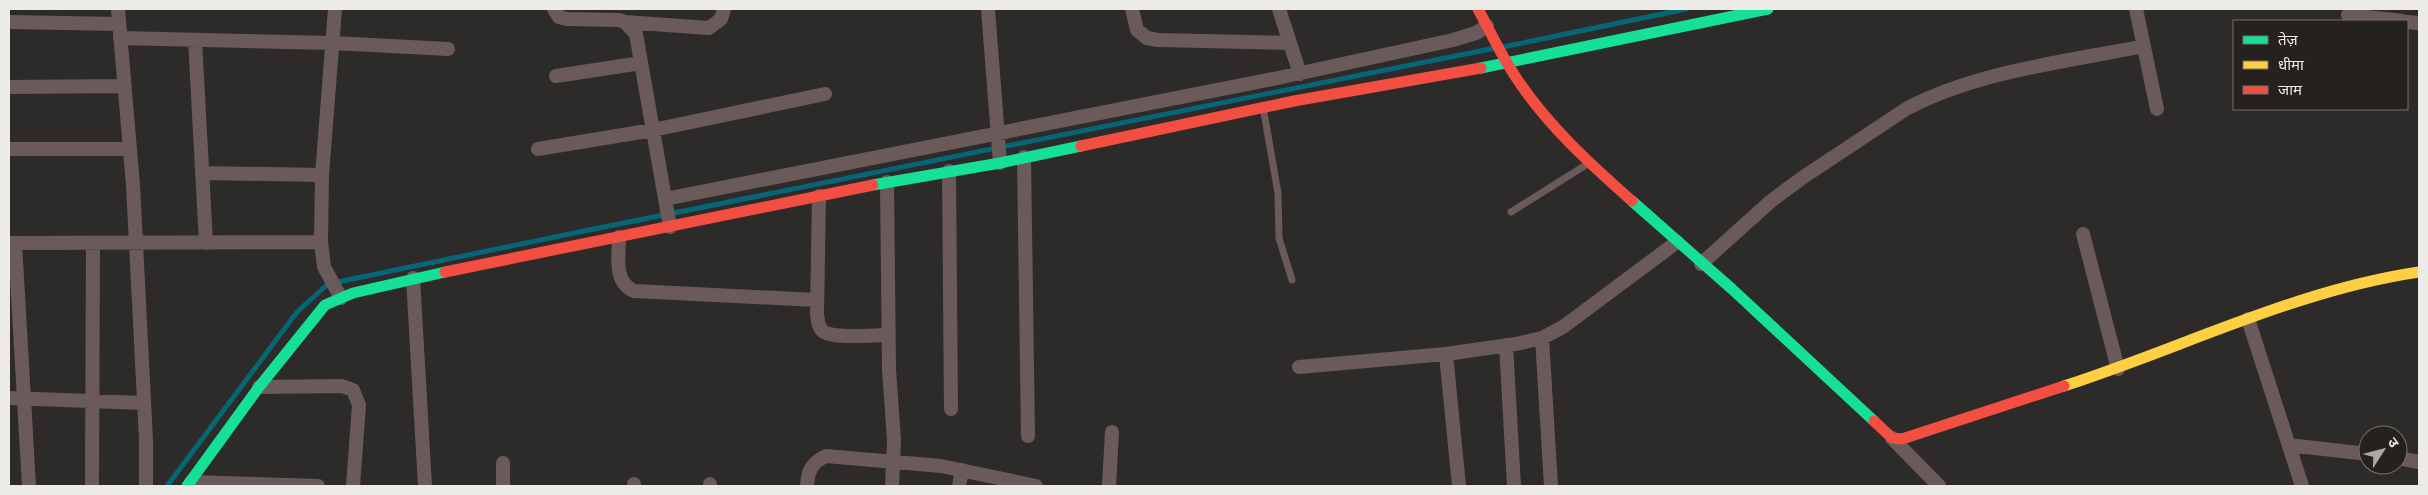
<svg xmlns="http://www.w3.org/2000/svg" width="2428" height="495" font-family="'Exo 2','Noto Sans Devanagari',sans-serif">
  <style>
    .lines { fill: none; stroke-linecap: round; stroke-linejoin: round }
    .stream { stroke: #046677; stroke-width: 5 }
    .lane { stroke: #6a5b5a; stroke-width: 7 }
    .street { stroke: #6a5b5a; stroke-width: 14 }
    .fast { stroke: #16e098; stroke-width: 11 }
    .slow { stroke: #ffcf43; stroke-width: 11 }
    .jam { stroke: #f24e42; stroke-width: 11 }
  </style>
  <rect width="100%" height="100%" fill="#2d2b29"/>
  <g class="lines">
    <path class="stream" d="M1503,47l183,-38
      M167,486l130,-174 31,-28 251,-52 916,-184"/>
    <path class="lane" d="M1263,107l15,86 1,45 13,42
      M1511,212l78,-49"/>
    <path class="street" d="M118,9l15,176 13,255v46
      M335,9l-13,166 -1,67 3,25 17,31
      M554,9l5,8 8,2 52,1 6,2 11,12 34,193
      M988,9l12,154
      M1132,9l5,21 10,8 11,2 132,3
      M1279,9l21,65
      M2136,9l21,100
      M2348,15l55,6
      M9,22l110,2
      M625,22l84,6 12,-9 3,-10
      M2407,22l12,1
      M120,38l213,5 115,6
      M195,40l11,203
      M556,76l85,-13
      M9,87l116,-1
      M9,149h121
      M538,149l115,-19 172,-36
      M1024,157l4,279
      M949,171l2,238
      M202,173l120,2
      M887,182l2,187 5,71 -2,46
      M819,196l-2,118c1,7 1,14 7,18 12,7 49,3 64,3
      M665,199l613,-121 175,-38 23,-7 11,-7
      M2083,234l35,135
      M619,237c0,19 -6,45 15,54l183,9
      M9,243l312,-1
      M15,243l14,243
      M1701,264l70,-63 31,-23 104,-69c72,-38 159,-47 238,-63
      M413,278l12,208
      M2248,319l54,167
      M1542,338l9,148
      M1506,345l8,141
      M1446,354l13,132
      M1299,367l147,-13 70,-10 26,-6 21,-11 114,-85
      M259,387l83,-1 11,4 6,15 -6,81
      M9,398l135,5
      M1892,438l47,48
      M2289,445l79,9
      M2398,458l21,4
      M503,463v23
      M191,482l127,4
      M634,484v2
      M92,486l1,-243
      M710,486v-2
      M807,486c1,-15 4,-23 19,-30l115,10 95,20
      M959,486l3,-16
      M1109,486l3,-54"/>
    <path class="fast" d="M1481,68l287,-59
      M873,185l127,-22 81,-17
      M1632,201l100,88 142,132
      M187,486l72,-99 66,-82 28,-12 92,-21"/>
    <path class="slow" d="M2064,386c118,-38 232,-96 355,-114"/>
    <path class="jam" d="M1478,9c12,22 23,46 37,67 31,48 74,87 117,125
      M1081,146l213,-45 187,-33
      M445,272l428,-87
      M1874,421l18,17 10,1 162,-53"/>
  </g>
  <rect width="2428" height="495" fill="none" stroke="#edebe8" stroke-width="20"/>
  <rect x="2233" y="20" width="175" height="90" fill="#25211d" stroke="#75726e"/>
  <rect x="2243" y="36" width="25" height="8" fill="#16e098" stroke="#75726e"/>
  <text x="2278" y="45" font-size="15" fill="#edebe8">तेज़</text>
  <rect x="2243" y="61" width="25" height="8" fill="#ffcf43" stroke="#75726e"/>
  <text x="2278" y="70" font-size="15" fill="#edebe8">धीमा</text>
  <rect x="2243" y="86" width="25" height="8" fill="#f24e42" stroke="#75726e"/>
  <text x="2278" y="95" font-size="15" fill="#edebe8">जाम</text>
  <g transform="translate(2383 450) rotate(54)"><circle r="24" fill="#25211d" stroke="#75726e"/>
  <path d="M0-4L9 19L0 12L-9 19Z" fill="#aaa8a5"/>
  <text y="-8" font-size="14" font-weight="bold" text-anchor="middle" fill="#edebe8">उ</text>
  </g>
</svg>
